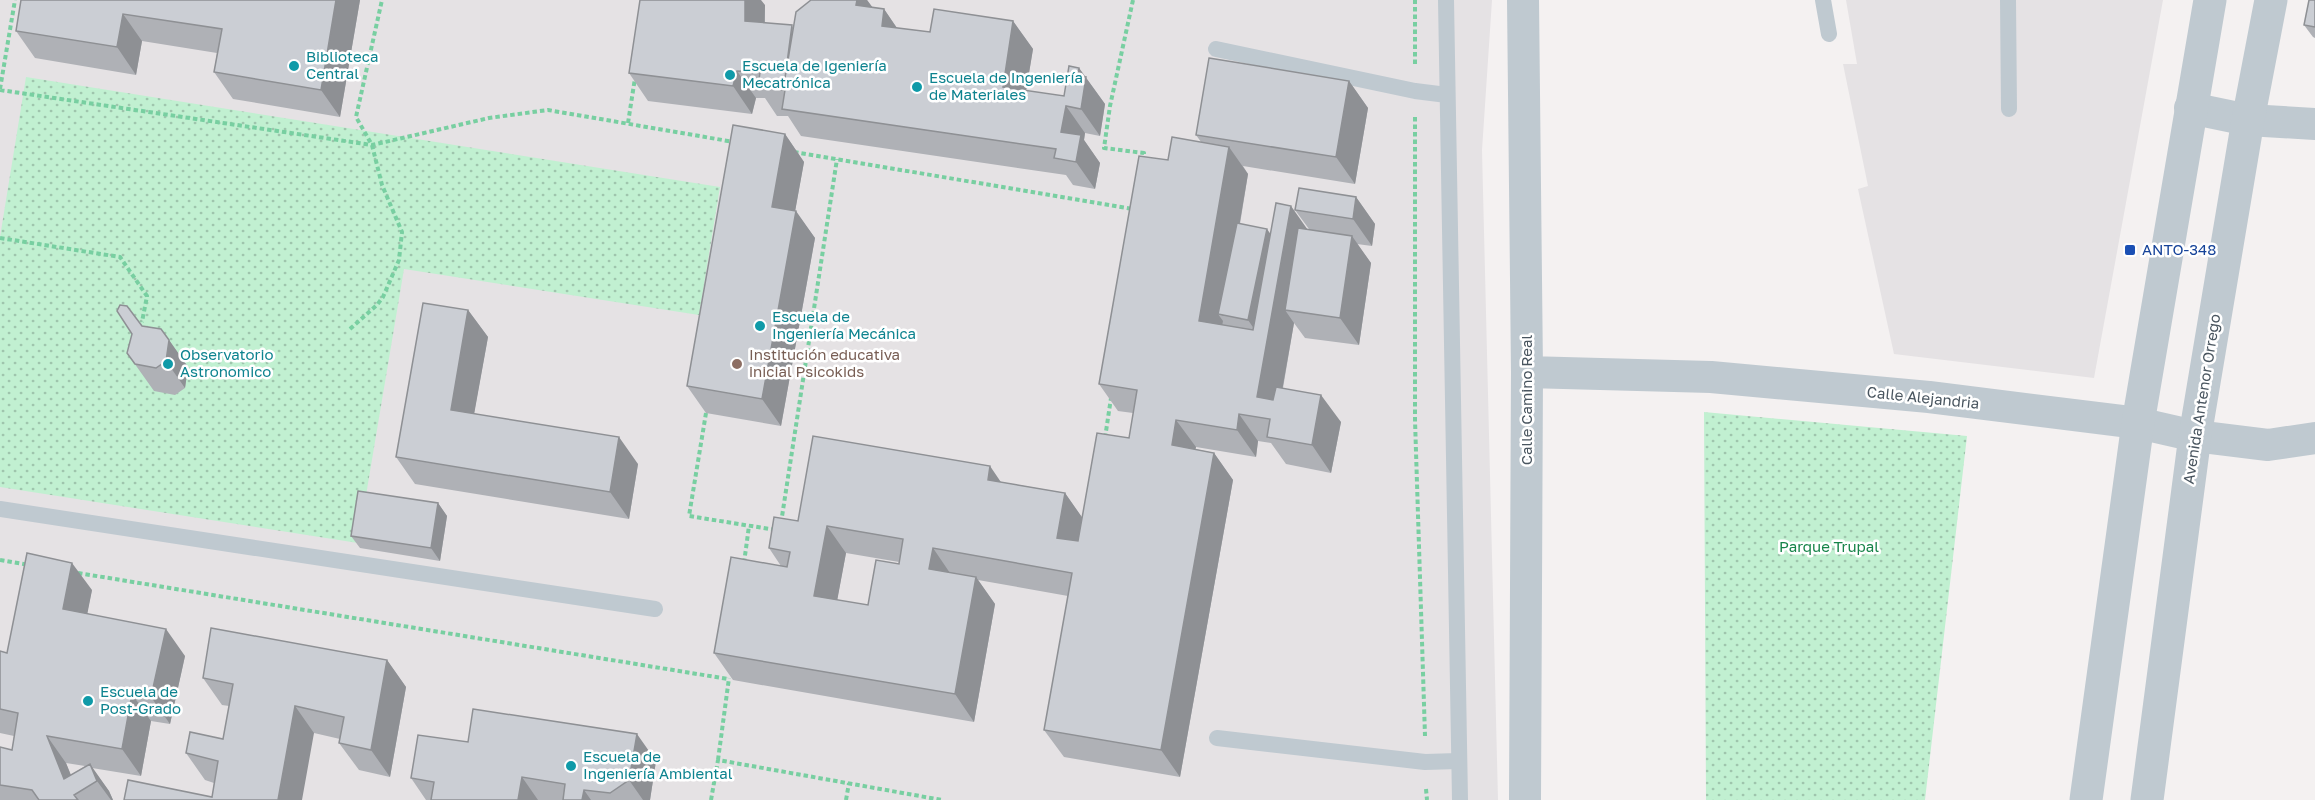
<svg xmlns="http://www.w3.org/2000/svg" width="2315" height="800" font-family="'Golos Text',sans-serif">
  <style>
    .education { fill: #e5e2e4 }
    .grass { fill: url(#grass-dots) }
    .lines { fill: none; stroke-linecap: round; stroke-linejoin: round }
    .path { stroke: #78cfa1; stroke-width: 4; stroke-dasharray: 4.5 3; stroke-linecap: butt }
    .service { stroke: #bfc9d0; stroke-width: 16 }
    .minor { stroke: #bfc9d0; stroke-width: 32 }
    .tertiary { stroke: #bfc9d0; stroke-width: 33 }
    .wall { fill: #afb1b6; fill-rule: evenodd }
    .shaded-wall { fill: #8e9094 }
    .building { fill: #cbced4; stroke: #8e9094; stroke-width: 1.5; fill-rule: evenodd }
    .culture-dot { fill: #0f9aa8; stroke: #fff; stroke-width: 2 }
    .transit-dot { fill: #1a4fb4; stroke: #fff; stroke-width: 2 }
    .education-dot { fill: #8d6e63; stroke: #fff; stroke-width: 2 }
    .labels { text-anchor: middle; stroke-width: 5; stroke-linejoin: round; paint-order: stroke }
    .culture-label { font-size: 15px; fill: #0d838f; stroke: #fff; text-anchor: start }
    .transit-label { font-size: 15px; fill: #164399; stroke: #fff; text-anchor: start }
    .education-label { font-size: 15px; fill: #785e54; stroke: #fff; text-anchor: start }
    .street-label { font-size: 15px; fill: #49555f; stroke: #fff }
    .park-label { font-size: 15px; fill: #168449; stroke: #fff }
  </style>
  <defs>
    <pattern id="grass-dots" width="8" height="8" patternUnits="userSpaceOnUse" patternTransform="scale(1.5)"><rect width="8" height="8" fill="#c1f0d1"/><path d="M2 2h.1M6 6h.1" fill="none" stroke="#9fc5ad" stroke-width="1.8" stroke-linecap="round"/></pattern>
  </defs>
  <rect width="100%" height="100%" fill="#f4f1f1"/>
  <path class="education" d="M0,0h1492l-10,150 16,650h-1498z
    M1846,0h317l-69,378 -200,-24 -36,-165 10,-3 -25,-122h14z"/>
  <path class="grass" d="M26,77l694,110 -21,128 -295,-46 -46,274 -358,-56v-250z
    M1704,412l263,24 -42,364h-219z"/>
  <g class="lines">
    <path class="path" d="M1133,0l-23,106 -6,42 40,5 -1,8
      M1415,64v-64
      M0,89l15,-89
      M0,90l372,55 117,-27 59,-8 186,32
      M1415,117v303l10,316
      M628,123l7,-45
      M794,152l339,57
      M0,238l120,19 27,39 -5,26
      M350,329l27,-24 6,-8 16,-37 3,-28 -20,-47 -10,-40 -16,-28 26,-117
      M706,413l-17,103 87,14
      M1105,438l6,-40
      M781,523l56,-364
      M0,560l29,5
      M744,563l5,-37
      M78,573l650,106
      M718,760l11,-82
      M1426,789l1,11
      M711,800l7,-40 224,40
      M846,800l3,-17"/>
    <path class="service" d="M1446,0l14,800
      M1823,0l6,34
      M2008,0l1,109
      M1216,49l199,42 32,4
      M0,509l655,100
      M1217,738l208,24 33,-1"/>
    <path class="minor" d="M1523,0l4,372 -2,428
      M2190,108l58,12 67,4
      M1527,372l184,5 218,20 209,26 57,13 73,9 47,-7"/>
    <path class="tertiary" d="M2086,800l52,-377 72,-423
      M2147,800l48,-364 53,-316 23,-120"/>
  </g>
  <path class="wall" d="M21,0h339l-20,117 -107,-18 -19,-27 3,-19 -75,-12 -6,34 -101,-17 -19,-27z
    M867,0l6,8 11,1 13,19 33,4 83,-11 20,28 -7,42 38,5 15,-28 26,36 -5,32 -15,-3 -1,7 16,23 -5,26 -22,-4 -7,-10 -265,-39 -13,-20h-11l-12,-18h-9l-4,16 -104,-13 -19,-28 136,-68v18l29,4z
    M2315,0v38l-2,-1 -9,-12z
    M1349,81l19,27 -13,76 -112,-18 5,8 -8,50 30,10 39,-5 -14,-19 61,-13 19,27 -3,22 -15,-2 14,19 -12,82 -54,-7 -11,-15 -11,65 58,34 -10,51 -45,-9 -15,-21 -13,-2 -2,16 -60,-10 -1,2 19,4 19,27 -53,297 -116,-20 -20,-27 24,-134 -90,-16 17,24 -21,118 -241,-42 -19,-27 67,-87 -12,-18 29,-27 203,-39 64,11 17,25 47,-80 4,-25 -15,-2 -19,-27 69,-224 33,-18 -5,-7zM846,553l53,9 -31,43 -31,-5z
    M785,134l19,28 -9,49 20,27 -34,188 -75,-13 -19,-27z
    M468,310l20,27 -14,76 164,51 -9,55 -214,-35 -19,-27z
    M142,326l27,14 19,27 -3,21 -10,7 -21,-4 -27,-38z
    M438,503l9,13 -7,45 -80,-13 -9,-12z
    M92,590l-5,23 98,43 -15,68 -19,-3 -10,55 -49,-8 17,23 4,9h-113v-53l12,3 2,-14 -14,-3v-82l7,2zM66,763l19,3 -14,9z
    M387,660l19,27 -16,90 -31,-7 -20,-27 1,-4 -26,-6 -102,64 2,-14 -9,-3 -19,-27 37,-14 6,-33 -7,-1 -19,-27z
    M468,742l188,19 -6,39h-224l-15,-22z"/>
  <path class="shaded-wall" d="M336,0h24l-20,117 -19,-27z
    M745,0h16l4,5 -1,43 -19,-27z
    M857,0h10l11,15 -22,-10z
    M884,9l19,28 -21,-11z
    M123,14l19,27 -6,34 -19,-28z
    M1013,21l20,28 -11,66 -19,-28z
    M1079,68l26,36 -5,32 -19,-27 -4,-33z
    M737,71l19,27 -4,16 -19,-28z
    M1349,81l19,27 -13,76 -19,-27z
    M1066,106l19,27 -1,7 16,23 -5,26 -19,-27 -15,-30z
    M785,134l19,28 -13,72 -19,-27z
    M1229,147l19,27 -24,142 -6,-2 5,7 -5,27 -19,-27z
    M1356,197l19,27 -3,22 -19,-27z
    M1291,206l19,27 -25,77 9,13 -18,102 -19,-28 9,-51 -18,-26 19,-91 16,23z
    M796,211l19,27 -34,188 -19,-27z
    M1352,236l19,27 -12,82 -19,-27z
    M468,310l20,27 -18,100 -19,-27z
    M169,340l19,27 -3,21 -19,-27z
    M1321,395l20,27 -10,51 -19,-28z
    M1239,414l19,27 -2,16 -19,-27z
    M1176,420l20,27 -5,25 -19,-27z
    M619,437l19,27 -9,55 -19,-27z
    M1214,453l19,27 -53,297 -19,-27z
    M990,466l19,28 -21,-14z
    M1065,493l19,27 -8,45 -19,-27z
    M438,503l9,13 -7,45 -9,-13z
    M827,526l19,27 -13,70 -19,-27z
    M933,548l19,28 -23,-7z
    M72,563l20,27 -9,46 -20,-27z
    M976,577l19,27 -21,118 -19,-28z
    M166,629l19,27 -15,68 -19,-27z
    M387,660l19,27 -16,90 -19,-27z
    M132,694l19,27 -10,55 -19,-27z
    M295,706l19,27 -12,67h-24z
    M637,734l19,27 -6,39h-7l-14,-20z
    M47,736l19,27 12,30 -14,-14z
    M90,764l19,27 4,9h-2l-14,-19z
    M522,777l16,23h-20z
    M584,790l7,10h-9z"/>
  <path class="building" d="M21,0h315l-15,90 -107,-18 8,-43 -99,-15 -6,33 -101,-16z
    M640,0h105v21l47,4 -7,53 11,-66 15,-12h46l-1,5 28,4 -2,17 48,6 4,-23 79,12 -10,66 61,9 5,-30 10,2 -2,8 9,1 -5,32 -15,-3 -5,26 20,3 -5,27 -22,-4 2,-9 -274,-40 3,-19 -27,-2 2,-16 -23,-1 -4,15 -104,-13z
    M2309,0h6v27l-11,-2z
    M1209,58l140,23 -13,76 -140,-22z
    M733,125l52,9 -13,73 24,4 -34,188 -75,-13z
    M1172,137l57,10 -30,174 54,9 23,-127 15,3 -34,191 16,3 3,-13 45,8 -9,50 -45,-8 3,-18 -31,-5 -2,16 -61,-10 -4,25 42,8 -53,297 -117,-20 28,-157 -139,-25 -4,21 47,8 -21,117 -241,-41 17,-96 56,10 3,-15 -21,-4 5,-31 24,4 15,-85 177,30 -2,14 77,13 -8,45 21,3 19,-108 32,5 8,-48 -38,-6 40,-228 29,4zM827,526l76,13 -4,25 -23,-4 -8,45 -54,-9z
    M1299,188l57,9 -3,22 -58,-9z
    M1237,223l30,6 -19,91 -30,-6z
    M1298,228l54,8 -12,82 -55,-8z
    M423,303l45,7 -17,100 168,27 -9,55 -214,-35z
    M120,305l7,1 15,20 19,3 8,11 -3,21 -10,7 -21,-4 -8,-11 5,-19 -15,-23z
    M358,491l80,12 -7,45 -80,-12z
    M27,553l45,10 -9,46 103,20 -15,68 -19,-3 -10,55 -75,-13 17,43 26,-15 7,17 -23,14 4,5h-39l-7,-10 -32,-5v-38l12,3 6,-37 -18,-4v-58l7,2z
    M211,628l176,32 -16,90 -32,-7 5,-26 -49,-11 -17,94h-154l4,-20 84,17 6,-36 -32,-8 4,-21 33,7 10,-55 -30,-6z
    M473,709l164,25 -8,46 -19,13 -26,-3 -2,10h-19l2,-16 -43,-7 -4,23h-87l3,-18 -23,-4 7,-43 50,7z"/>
  <g class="culture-dot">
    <circle cx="294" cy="66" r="6"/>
    <circle cx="730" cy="75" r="6"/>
    <circle cx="917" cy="87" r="6"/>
    <circle cx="760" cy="326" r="6"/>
    <circle cx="168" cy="364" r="6"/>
    <circle cx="88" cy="701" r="6"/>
    <circle cx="571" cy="766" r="6"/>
  </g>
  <rect class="transit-dot" x="2124" y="244" width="12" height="12" rx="3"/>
  <circle class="education-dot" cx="737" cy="364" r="6"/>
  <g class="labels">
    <g class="culture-label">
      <text x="306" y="62">Biblioteca<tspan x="306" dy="17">Central</tspan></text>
      <text x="742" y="71">Escuela de Igeniería<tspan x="742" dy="17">Mecatrónica</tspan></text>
      <text x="929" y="83">Escuela de Ingeniería<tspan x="929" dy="17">de Materiales</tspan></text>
      <text x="772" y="322">Escuela de<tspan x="772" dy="17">Ingeniería Mecánica</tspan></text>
      <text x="180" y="360">Observatorio<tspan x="180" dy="17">Astronomico</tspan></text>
      <text x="100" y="697">Escuela de<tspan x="100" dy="17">Post-Grado</tspan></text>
      <text x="583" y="762">Escuela de<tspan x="583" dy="17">Ingeniería Ambiental</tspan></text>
    </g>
    <g class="transit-label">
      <text x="2142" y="255">ANTO-348</text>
    </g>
    <g class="education-label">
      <text x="749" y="360">Institución educativa<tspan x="749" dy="17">inicial Psicokids</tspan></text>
    </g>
    <g class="street-label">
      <text transform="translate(1923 398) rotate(6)" y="5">Calle Alejandria</text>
      <text transform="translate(2202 399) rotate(-81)" y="5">Avenida Antenor Orrego</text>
      <text transform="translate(1527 400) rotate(-90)" y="5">Calle Camino Real</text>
    </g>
    <g class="park-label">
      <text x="1829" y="552">Parque Trupal</text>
    </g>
  </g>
</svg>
